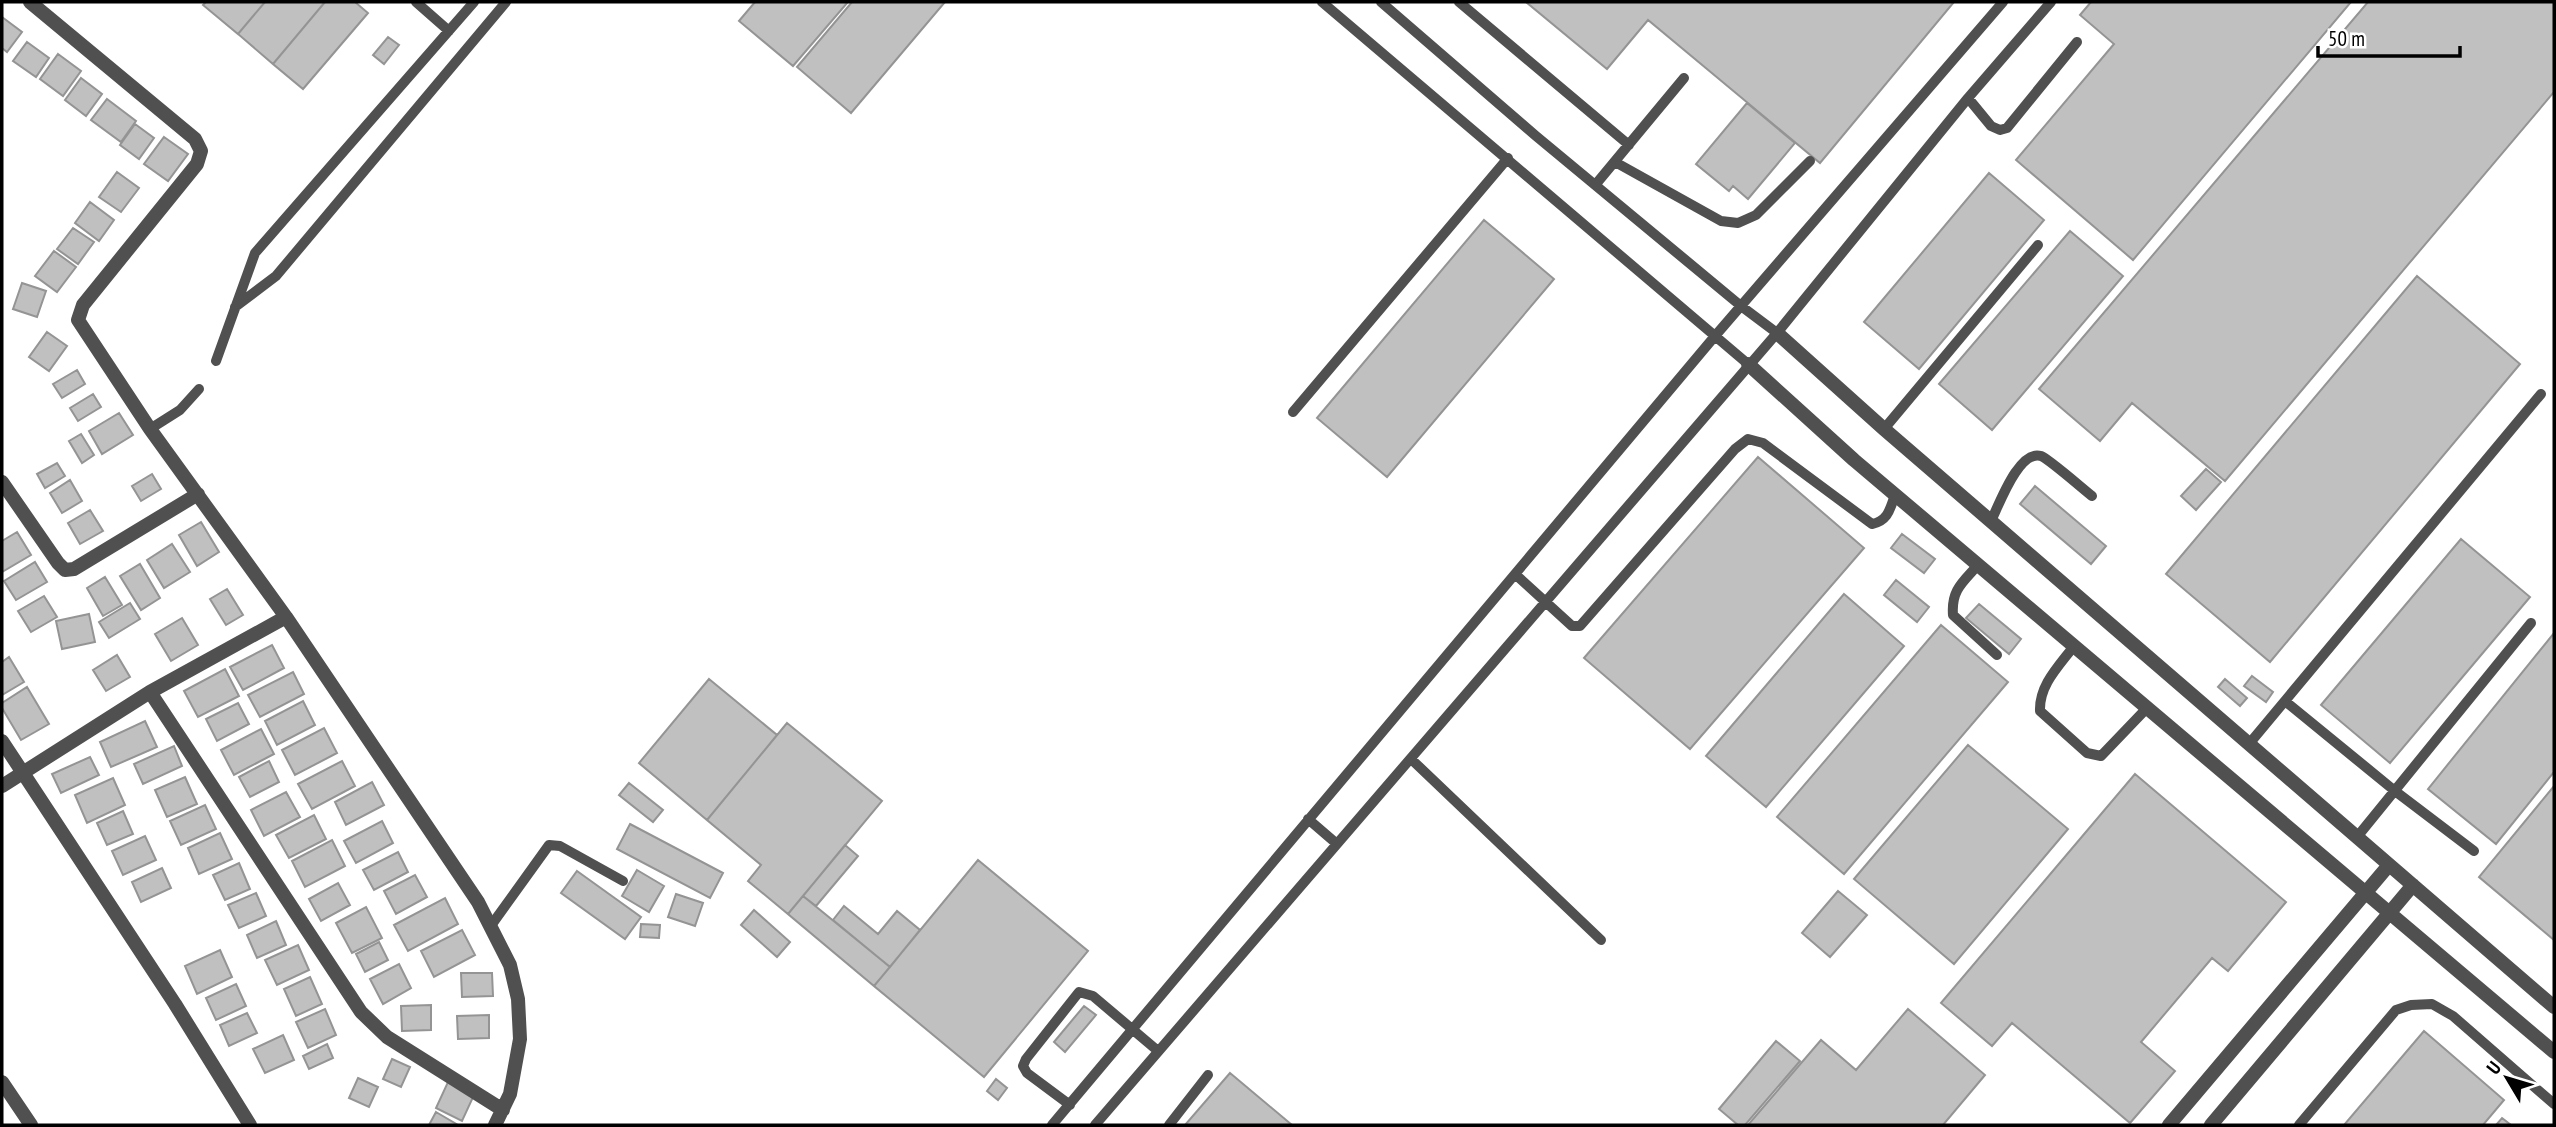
<svg xmlns="http://www.w3.org/2000/svg" width="2556" height="1127" font-family="'PT Sans Narrow',sans-serif">
  <style>
    .building { fill: #c0c0c0; stroke: #949494; stroke-width: 2 }
    .lines { fill: none; stroke-linecap: round; stroke-linejoin: round }
    .service { stroke: #505050; stroke-width: 10 }
    .minor { stroke: #505050; stroke-width: 14 }
  </style>
  <rect width="100%" height="100%" fill="#fff"/>
  <path class="building" d="M206,2h59l-27,32 -35,-29z
    M265,2h60l-52,62 -35,-30z
    M325,2h30l13,11 -65,76 -30,-25z
    M755,2h93l-55,64 -54,-45z
    M852,2h93l-94,111 -54,-46z
    M1526,2h428l-134,161 -172,-143 -41,49z
    M2091,2h260l-218,258 -117,-100 98,-116 -34,-29z
    M2368,2h186v90l-329,389 -93,-78 -32,38 -61,-52z
    M2,17l20,15 -15,20 -5,-4z
    M388,37l11,8 -15,19 -11,-9z
    M27,42l22,16 -13,19 -23,-16z
    M58,54l23,17 -18,25 -23,-17z
    M81,78l21,16 -16,22 -21,-16z
    M107,99l29,22 -15,21 -30,-22z
    M1747,103l48,40 -47,56 -15,-13 -4,5 -33,-27z
    M135,124l19,14 -15,21 -19,-14z
    M164,137l24,17 -20,27 -24,-17z
    M117,172l22,16 -18,24 -22,-15z
    M1989,173l55,47 -125,149 -55,-47z
    M90,202l24,18 -15,21 -24,-18z
    M1484,220l70,59 -167,198 -70,-59z
    M73,228l21,14 -16,22 -21,-15z
    M2070,231l53,45 -131,154 -53,-46z
    M54,251l22,16 -19,25 -22,-16z
    M2417,276l103,88 -250,298 -104,-88z
    M22,283l24,8 -9,26 -24,-8z
    M47,332l20,14 -18,25 -20,-14z
    M77,370l8,14 -23,14 -9,-14z
    M93,394l8,13 -23,14 -8,-13z
    M119,413l14,22 -31,19 -13,-23z
    M81,434l13,21 -12,8 -13,-22z
    M1758,457l106,91 -174,201 -106,-91z
    M57,463l8,13 -20,12 -8,-14z
    M2206,469l15,13 -25,28 -15,-14z
    M152,474l9,15 -20,12 -9,-15z
    M70,480l12,21 -20,12 -12,-20z
    M2035,486l71,60 -15,18 -71,-60z
    M90,510l13,21 -23,13 -12,-21z
    M201,522l18,30 -22,14 -18,-31z
    M17,532l14,23 -29,17v-31z
    M1902,534l33,25 -11,14 -33,-25z
    M2461,539l69,58 -140,166 -69,-58z
    M172,544l18,28 -26,16 -17,-28z
    M35,562l12,20 -31,18 -12,-19z
    M140,564l20,34 -19,12 -21,-34z
    M105,577l17,28 -19,11 -16,-28z
    M1896,580l33,27 -12,15 -33,-27z
    M227,589l16,26 -17,10 -16,-26z
    M1844,594l60,52 -138,161 -60,-51z
    M44,596l13,21 -26,15 -13,-21z
    M130,603l10,16 -31,19 -10,-16z
    M1979,604l42,35 -12,15 -43,-36z
    M89,614l6,28 -33,7 -6,-28z
    M182,618l16,27 -27,16 -16,-27z
    M1941,625l67,57 -164,192 -67,-57z
    M2554,633v139l-58,72 -68,-55z
    M272,645l12,23 -41,22 -13,-23z
    M117,655l13,22 -24,14 -13,-21z
    M9,657l15,25 -22,13v-33z
    M225,669l14,27 -41,21 -14,-26z
    M293,672l11,22 -44,23 -12,-22z
    M2252,676l21,16 -7,10 -22,-16z
    M709,679l68,56 -70,85 -68,-57z
    M2225,679l22,19 -7,8 -22,-19z
    M27,687l22,37 -28,16 -19,-32v-5z
    M303,701l12,24 -38,20 -12,-24z
    M238,703l11,21 -32,17 -11,-22z
    M145,721l12,26 -46,20 -11,-25z
    M787,723l95,78 -94,113 -40,-33 13,-16 -54,-45z
    M324,728l13,25 -42,22 -13,-25z
    M261,729l13,25 -40,21 -13,-25z
    M1968,745l100,84 -114,135 -100,-85z
    M174,746l8,20 -39,18 -9,-20z
    M90,757l9,18 -38,18 -9,-19z
    M269,761l10,21 -29,15 -11,-20z
    M342,761l13,25 -43,23 -14,-25z
    M2135,774l151,128 -58,69 -16,-13 -71,84 34,29 -45,52 -118,-100 -20,23 -51,-43z
    M185,777l12,27 -30,13 -12,-27z
    M113,778l12,27 -38,18 -12,-28z
    M372,782l12,23 -38,20 -11,-23z
    M629,783l34,27 -10,12 -34,-27z
    M2554,786v154l-75,-63z
    M286,792l14,25 -36,19 -13,-26z
    M205,805l11,24 -35,16 -11,-24z
    M123,811l10,23 -26,11 -10,-22z
    M314,815l12,24 -37,19 -13,-23z
    M382,821l11,22 -37,20 -12,-22z
    M630,824l93,49 -13,25 -93,-49z
    M220,833l12,26 -33,15 -11,-26z
    M145,836l11,24 -33,15 -11,-24z
    M332,840l13,26 -40,21 -13,-26z
    M845,845l13,11 -42,50 -13,-10z
    M398,852l10,20 -34,18 -11,-20z
    M978,860l110,91 -104,126 -110,-91z
    M239,863l11,26 -25,11 -12,-25z
    M162,868l9,20 -30,14 -9,-20z
    M637,870l27,16 -15,26 -27,-16z
    M577,871l64,46 -16,22 -64,-46z
    M415,875l12,22 -31,17 -12,-23z
    M338,883l12,22 -29,16 -12,-22z
    M1838,891l29,24 -37,42 -28,-24z
    M256,893l10,23 -27,12 -11,-23z
    M676,894l27,9 -8,23 -27,-9z
    M803,896l87,71 -16,19 -86,-72z
    M445,898l13,26 -50,27 -14,-26z
    M844,906l34,28 19,-23 23,19 -30,37 -57,-47z
    M366,907l16,31 -30,15 -16,-30z
    M754,910l36,32 -13,15 -36,-32z
    M276,921l10,24 -29,13 -10,-23z
    M641,924l19,1 -1,13 -19,-1z
    M462,930l13,25 -41,22 -13,-26z
    M379,942l9,18 -23,12 -9,-18z
    M298,945l11,25 -32,15 -12,-25z
    M220,950l12,27 -35,17 -12,-28z
    M399,964l12,24 -28,16 -13,-25z
    M461,973h31l1,23 -31,1z
    M310,977l12,27 -26,12 -12,-27z
    M236,984l10,22 -30,14 -10,-22z
    M431,1005v25l-29,1 -1,-25z
    M1084,1006l12,9 -31,37 -11,-10z
    M325,1009l11,26 -28,13 -12,-26z
    M1908,1009l77,66 -42,50h-195l73,-85 35,30z
    M247,1013l10,20 -28,13 -9,-21z
    M489,1015v23l-31,1 -1,-23z
    M2424,1031l80,69 -21,25h-139z
    M283,1035l11,25 -29,13 -12,-24z
    M1776,1041l24,20 -55,64h-7l-19,-16z
    M327,1044l6,14 -24,11 -6,-13z
    M392,1059l18,8 -9,20 -18,-8z
    M1230,1073l62,52h-107z
    M358,1078l20,9 -9,20 -20,-9z
    M996,1079l11,9 -9,12 -11,-9z
    M448,1082l26,13 -12,26 -26,-13z
    M436,1112l22,13h-29z
    M2502,1118l9,7h-15z"/>
  <g class="lines">
    <path class="service" d="M416,2l33,29
      M1322,2l426,362
      M1381,2l155,134 205,170 36,27
      M1459,2l170,143
      M1968,98l23,28 9,4 7,-2 70,-86
      M1615,162l106,59 17,2 18,-8 54,-54
      M1596,184l88,-106
      M235,307l41,-31 230,-274
      M216,361l39,-108 219,-251
      M1293,412l215,-254
      M150,429l30,-19 19,-21
      M1884,429l154,-184
      M1991,521c8,-16 28,-72 50,-65 8,3 42,33 51,40
      M1978,565c-15,17 -27,25 -25,50l44,40
      M1515,574l57,52h8l155,-177 13,-10 15,4 109,81c16,-3 18,-15 23,-29
      M2074,646c-15,20 -35,39 -34,65l47,42 14,3 46,-48
      M2285,701l110,90 79,60
      M2249,744l292,-350
      M1411,759l190,181
      M1308,819l29,25
      M2357,837l174,-214
      M490,927l59,-82 11,1 63,35
      M1070,1105l-43,-32 -4,-7 3,-7 53,-67 14,4 65,55
      M1052,1125l663,-789 288,-334
      M1095,1125l682,-792 191,-235 83,-96
      M1169,1125l39,-50
      M2299,1125l97,-115 15,-5 21,-1 21,12 101,88"/>
    <path class="minor" d="M30,2l165,137 6,12 -4,13 -114,141 -5,15 72,109 136,188 192,285 32,63 8,34 2,40 -10,55 -15,31
      M1777,333l107,96 670,578
      M1748,364l106,96 700,592
      M2,482l56,81 7,7 9,-1 124,-75
      M150,692l211,320 26,25 116,73
      M2,741l173,263 75,121
      M2,786l148,-94 136,-75
      M2,1082l29,43
      M2169,1125l220,-260
      M2211,1125l202,-240"/>
  </g>
  <rect width="2556" height="1127" fill="none" stroke="#000000" stroke-width="7"/>
  <g transform="translate(2507 1078) rotate(308)" stroke="#ffffff" stroke-width="5" paint-order="stroke">
  <path d="M0-5L12 26L0 18L-12 26Z" fill="#000000"/>
  <text y="-10" font-size="19" font-weight="bold" text-anchor="middle" fill="#000000">U</text>
  </g>
  <path d="M2318 46v10h142v-10" fill="none" stroke="#000000" stroke-width="3.5"/>
  <text x="2328" y="46" font-size="21" fill="#000000" stroke="#ffffff" stroke-width="5" paint-order="stroke">50 m</text>
</svg>
